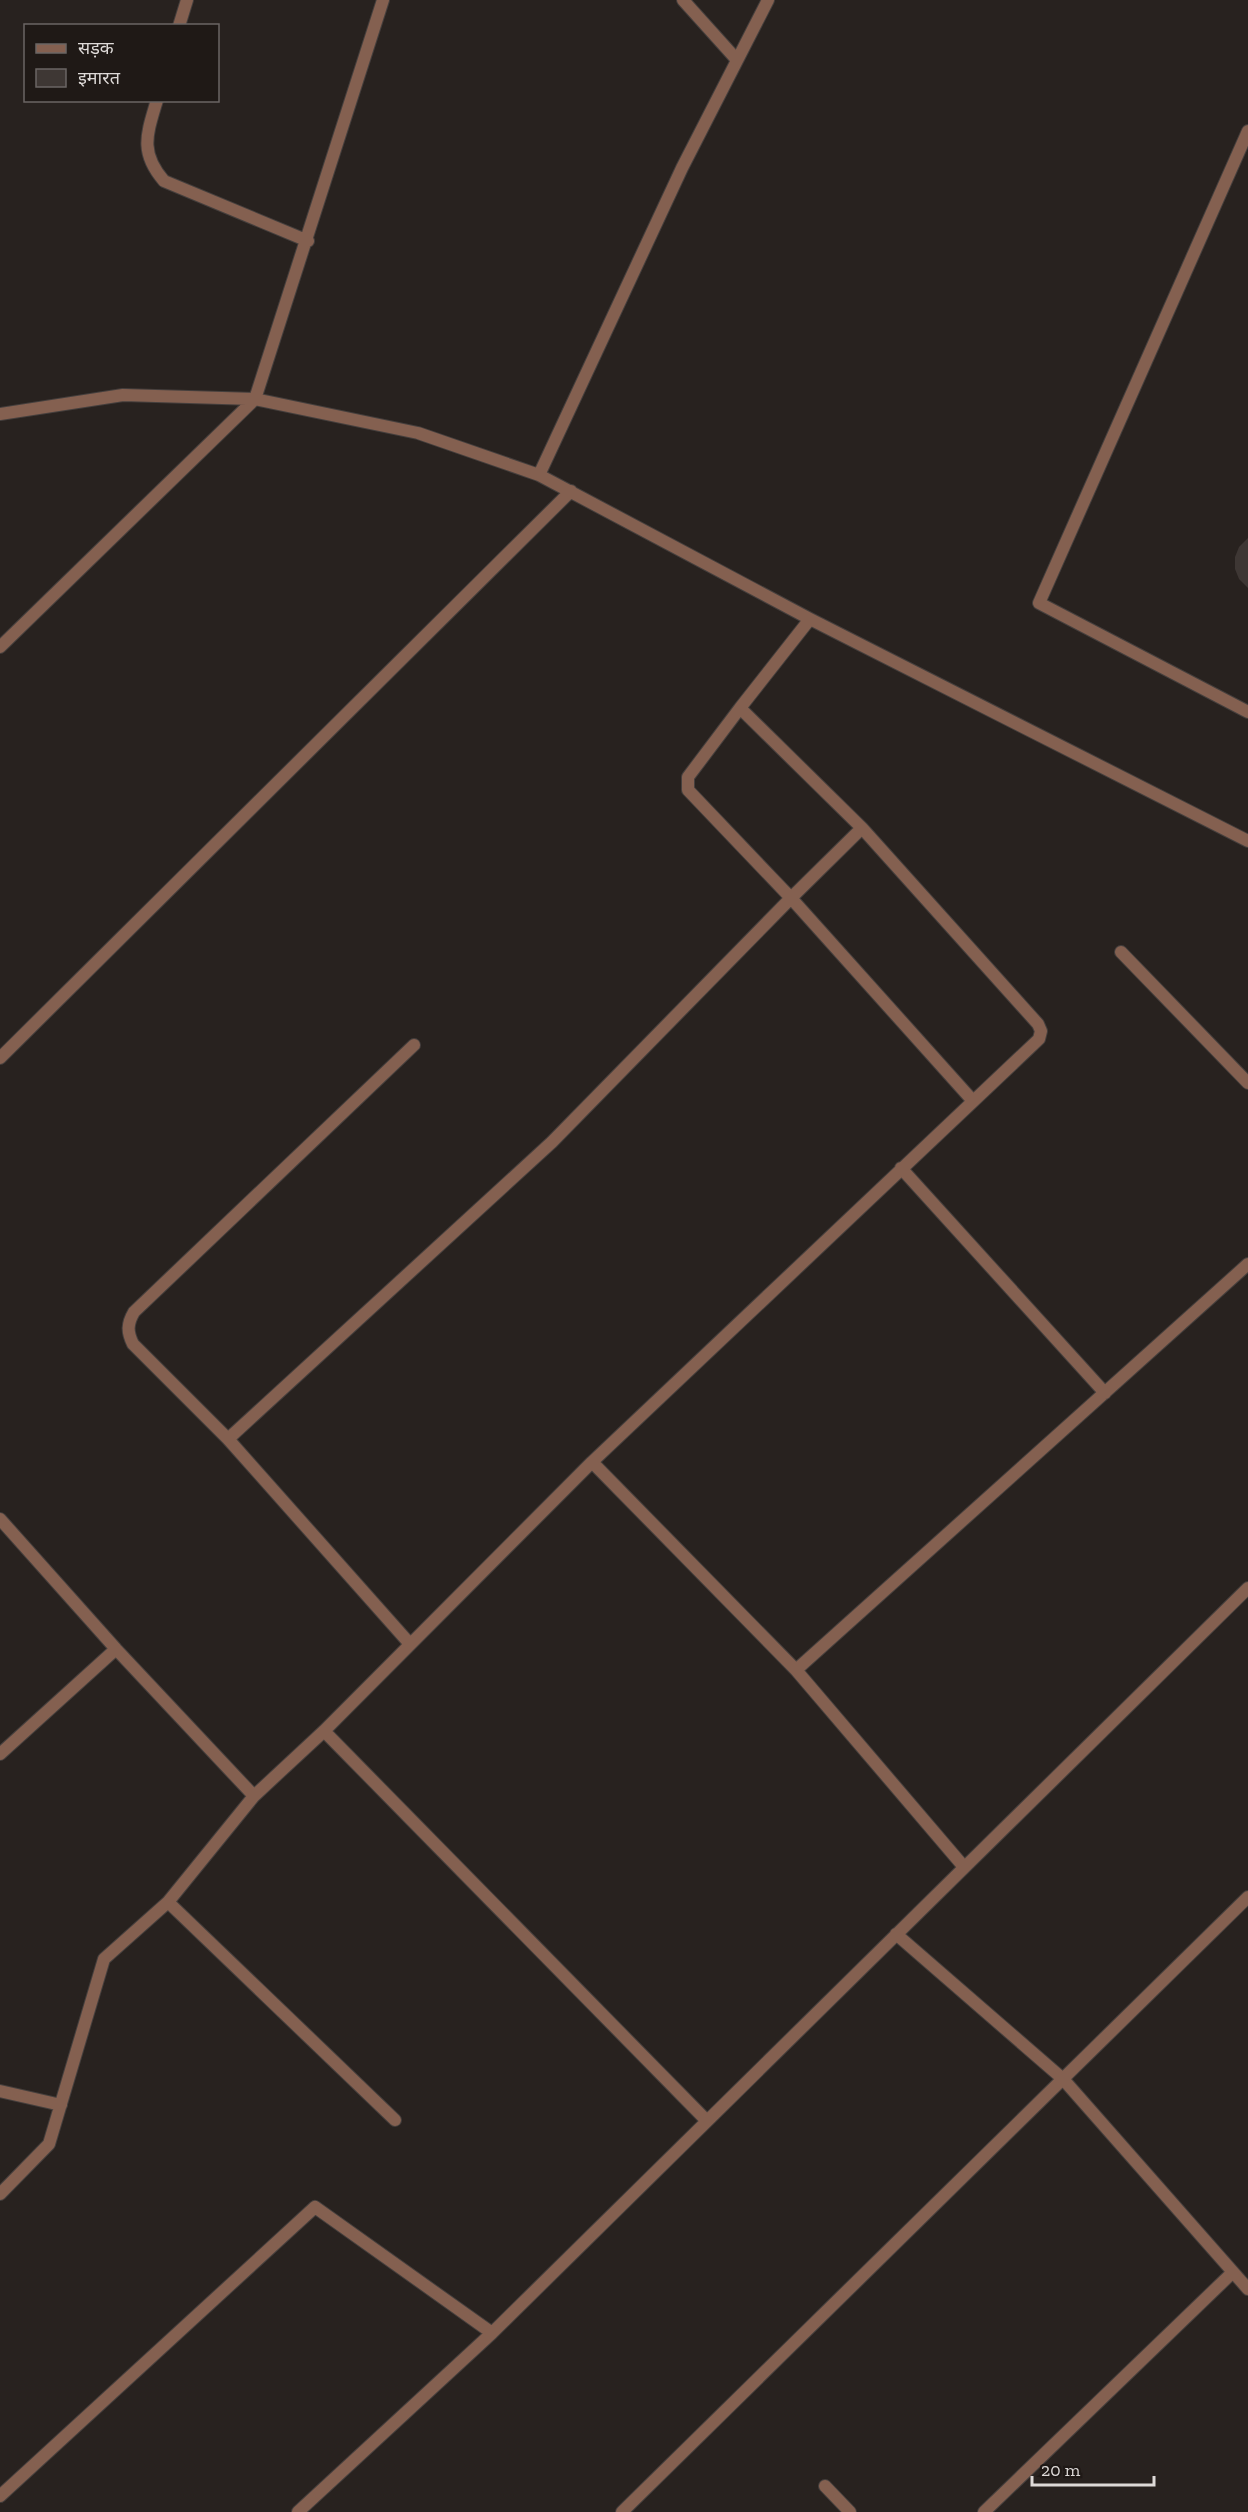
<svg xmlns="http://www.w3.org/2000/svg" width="1248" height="2512" font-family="'Zilla Slab','Noto Sans Devanagari',serif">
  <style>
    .building { fill: #3e3734 }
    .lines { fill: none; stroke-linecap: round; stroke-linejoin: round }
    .street-casing { stroke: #453f3d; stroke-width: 14 }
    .street { stroke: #846050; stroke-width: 12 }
  </style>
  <rect width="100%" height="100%" fill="#28221f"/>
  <path class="building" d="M1248,538v50l-9,-9 -4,-10v-12l4,-10z"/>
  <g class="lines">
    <defs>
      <path id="street" d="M683,0l54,60
        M179,26l8,-26
        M157,100c-10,34 -18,52 7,81l144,60
        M1248,131l-209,472 209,109
        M0,414l123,-19 132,4 163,34 121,42 271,144 438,222
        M539,475l143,-307 86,-168
        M0,647l255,-248 128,-399
        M740,708l-52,69v13l103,108 182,203
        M1121,952l127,131
        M0,1058l571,-567
        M901,1168l204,225
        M228,1439l324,-297 239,-244 71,-70
        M592,1462l204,208 168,197
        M0,1519l116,130 138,147
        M410,1644l-182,-205 -95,-95c-6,-12 -6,-20 1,-32l280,-267
        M796,1670l452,-406
        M324,1731l383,390
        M0,1754l116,-105
        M168,1902l227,218
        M896,1934l167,145 185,210
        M0,2091l61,14
        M0,2194l49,-50 55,-185 64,-57 86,-106 70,-65 268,-269 447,-423 2,-8 -3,-7 -176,-196 -122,-120 70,-89
        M825,2486l25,26
        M0,2496l315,-289 177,126 756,-745
        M298,2512l194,-179
        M622,2512l626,-615
        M984,2512l249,-240"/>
    </defs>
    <use href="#street" class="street-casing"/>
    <use href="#street" class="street"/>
  </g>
  <rect x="24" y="24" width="195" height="78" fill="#1f1916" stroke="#6b6664" stroke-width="1.5"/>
  <rect x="36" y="44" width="30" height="9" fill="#846050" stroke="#6b6664" stroke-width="1.5"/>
  <text x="78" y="54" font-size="18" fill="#dedad8">सड़क</text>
  <rect x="36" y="69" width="30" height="18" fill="#3e3734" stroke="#6b6664" stroke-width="1.5"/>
  <text x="78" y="84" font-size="18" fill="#dedad8">इमारत</text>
  <path d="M1032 2476v9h122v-9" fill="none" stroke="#dedad8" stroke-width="3"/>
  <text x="1041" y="2476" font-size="18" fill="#dedad8" stroke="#1f1916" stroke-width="4.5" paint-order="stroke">20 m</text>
</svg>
